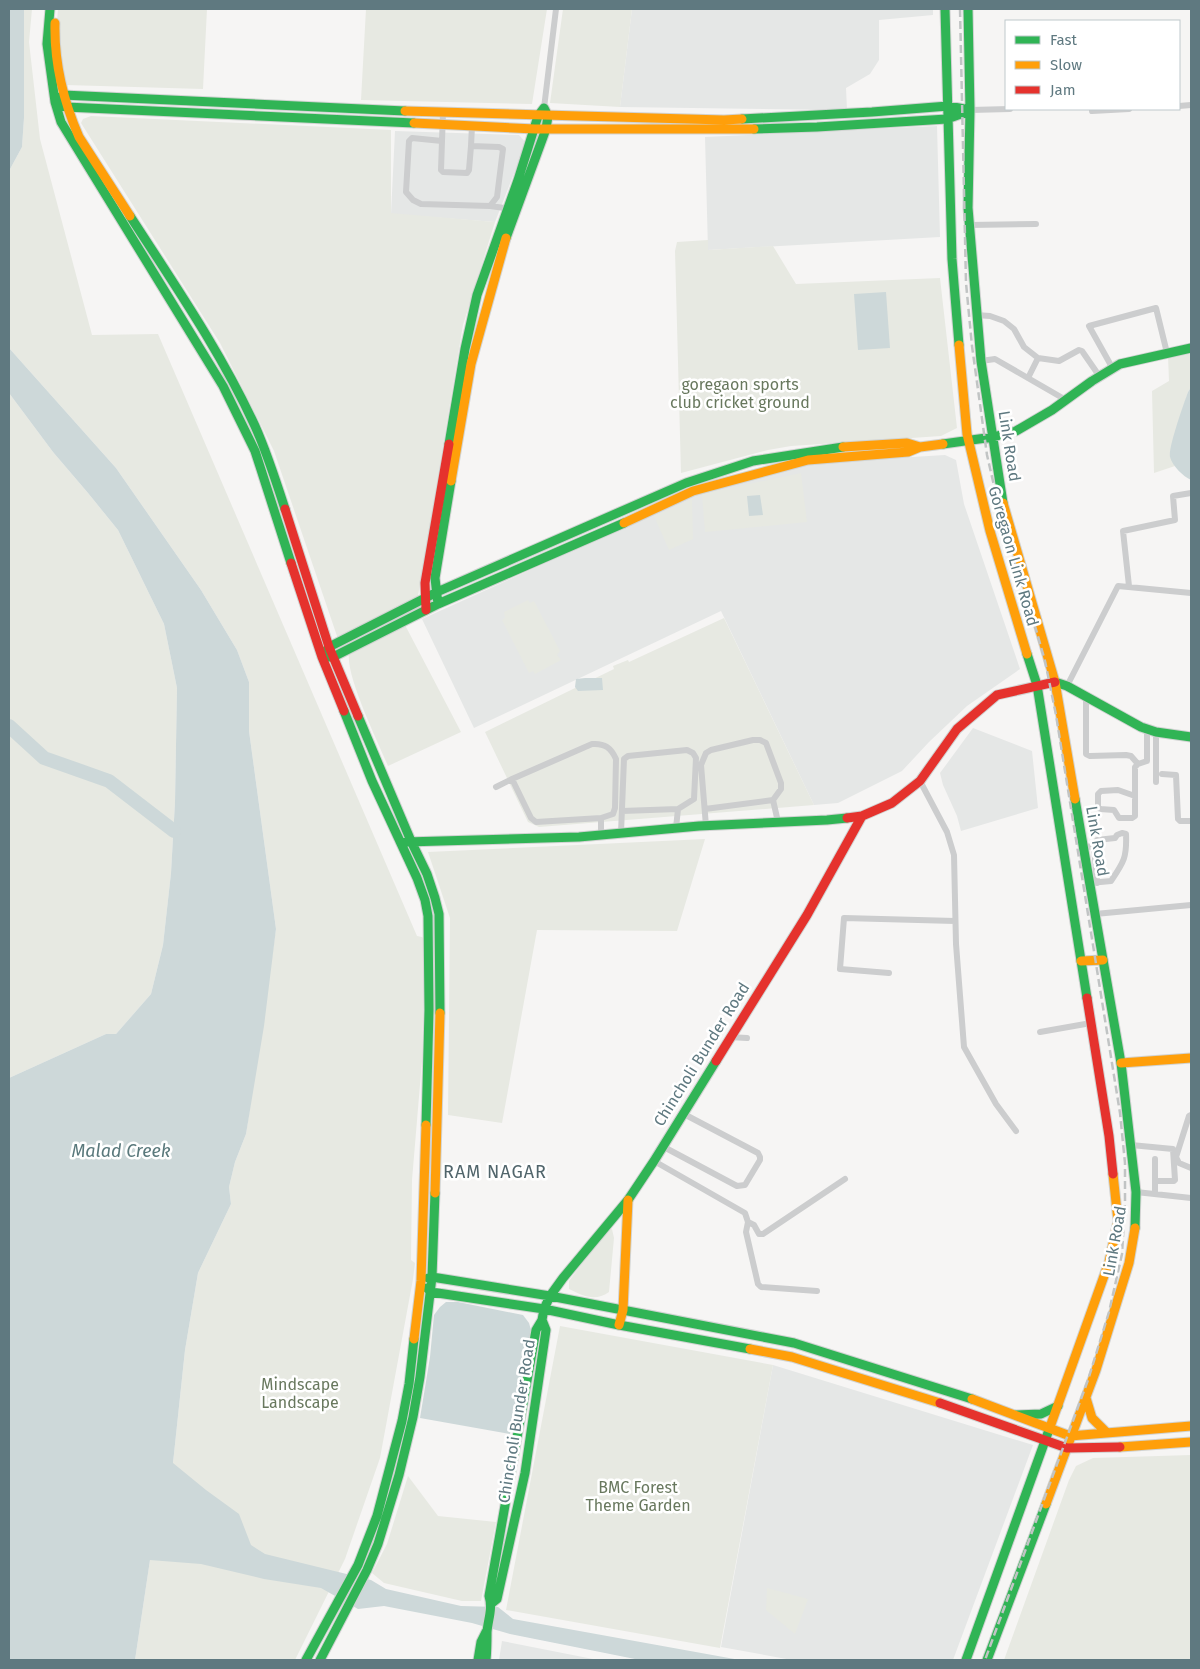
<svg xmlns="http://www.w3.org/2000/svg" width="1200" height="1669" font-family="'Fira Sans',sans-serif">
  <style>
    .built { fill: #e5e7e6 }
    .green { fill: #e7e9e2 }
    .water { fill: #cdd8d9 }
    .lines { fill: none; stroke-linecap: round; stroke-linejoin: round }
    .river { stroke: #cdd8d9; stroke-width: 14 }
    .fast-casing { stroke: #d1d3d2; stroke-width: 11 }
    .slow-casing { stroke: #d1d3d2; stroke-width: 11 }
    .jam-casing { stroke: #d1d3d2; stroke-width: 11 }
    .street { stroke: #cccdce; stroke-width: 6 }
    .fast { stroke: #30b455; stroke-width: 9 }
    .slow { stroke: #ff9f0a; stroke-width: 9 }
    .jam { stroke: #e5322d; stroke-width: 9 }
    .rail { stroke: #c1c4c4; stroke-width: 2.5; stroke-dasharray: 8 4; stroke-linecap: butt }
    .labels { text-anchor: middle; stroke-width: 5; stroke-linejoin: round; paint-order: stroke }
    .park-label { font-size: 16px; fill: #68785e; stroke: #fff }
    .street-label { font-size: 16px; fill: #5f7980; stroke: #fff }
    .water-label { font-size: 18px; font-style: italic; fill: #5a797c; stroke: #fff }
    .neighbourhood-label { font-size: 18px; letter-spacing: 1px; fill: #51656b; stroke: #fff }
  </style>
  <rect width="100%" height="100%" fill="#f6f5f4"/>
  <path class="built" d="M632,9h301v6l-54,5v40l-9,14 -24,14 1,22 -227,-3z
    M937,126l3,111 -232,13 -3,-113z
    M395,131l124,4 7,8 -31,79 -104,-8z
    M945,455l11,5 8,44 56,165 -53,37 -38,36 -27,29 -64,32 -24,2 -93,-194 -247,117 -52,-109 276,-125 115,-31z
    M973,728l59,23 6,57 -77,23 -4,-15 -14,-31 -3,-12z
    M773,1365l260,80 -80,215h-161l-71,-13z
    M502,1641l96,19h-99z"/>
  <path class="green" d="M24,9h8l-3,33 11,97 52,196 66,-1 259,602 5,1 3,3 -3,121 -10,119 -1,80 4,3 -2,16 -33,179 -35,101 -50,101h-160l15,-100 23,-97 12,-113 13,-77 33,-69 -2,-17 6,-25 11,-28 30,-205 -27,-198v-49l-12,-32 -36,-60 -85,-122 -107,-120v-177l13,-24 2,-29z
    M58,9h149l-4,80 -137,-4 -10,-51z
    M366,9h181l-15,95 -171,-4z
    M563,9h69l-12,98 -70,-4z
    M91,116l300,14v83l104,9 -32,103 -45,271 -80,43 -64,-188 -54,-108 -139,-220 2,-4z
    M708,240v10l65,-4 23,38 144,-6 17,150 -16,8 -150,10 -23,4 -87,23 -6,-222 2,-9z
    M1191,351v36l-3,5 -12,39 -6,25 5,10 -21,7 -2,-82 17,-10 -1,-25z
    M9,393l44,59 35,41 30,37 46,94 13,64 -2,114 -4,71 -8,72 -12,49 -35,40h-10l-97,44z
    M801,473l6,49 -102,10 -3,-38z
    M692,499l1,40 -24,11 -15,-34z
    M528,600l2,3 4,-2 26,50 -3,4 4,5 -26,14 -2,-3 -4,2 -27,-53 3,-2 -1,-6z
    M724,618l90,187 -275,22 -11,-5 -43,-90 129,-63 -1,-3 15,-6 1,2z
    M405,625l56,107 -73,34c-10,-24 -42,-89 -39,-112z
    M705,839l-28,92 -140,-1 -35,193 -54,-8 2,-197 -22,-66z
    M612,1229l2,9 -5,54c-14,10 -26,4 -40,-3v-8l37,-50z
    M560,1326l213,39 -53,283 -214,-38z
    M1191,1455v205h-187l65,-180 7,-14 17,-8z
    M408,1476l30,40 58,6 -15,79h-19l-78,-18 -12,-10 15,-29z
    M767,1588l41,11 -13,35 -29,-24z"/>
  <path class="water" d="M9,9h15v109l-2,29 -13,24z
    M886,292l4,56 -32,2 -4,-56z
    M9,348l107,120 85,122 36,60 12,32v49l27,198 -12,97 -18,108 -11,28 -6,25 2,17 -33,69 -13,77 -12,113 33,27 33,24 12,31 14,9 106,26 15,9 75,17 37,1 15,12 227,41h-100l-130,-26 -38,-11 -88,-17 -26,3 -37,-21 -57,-9 -63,-15 -51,-4 -15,100h-126v-582l97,-44h10l35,-40 12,-49 8,-72 4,-71 2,-114 -13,-64 -46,-94 -30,-37 -35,-41 -44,-59z
    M1191,387v93c-8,-4 -18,-13 -21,-23 -2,-9 14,-54 18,-65z
    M760,495l3,20 -14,1 -2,-20z
    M585,678h17l1,12 -25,1 -3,-4 1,-8z
    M446,1302h12l65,13 6,8 2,7 -21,104 -90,-16 10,-61 4,-42 6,-8z"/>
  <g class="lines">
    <path class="river" d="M9,726l35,32 65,23 65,50"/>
    <defs>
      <path id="fast" d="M50,9l-3,35 8,58 6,20 162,264 32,65 36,112
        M945,9l7,250 7,86
        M968,9l2,101 -2,98 13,153 22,142
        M59,98l4,-3 342,16
        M62,105l4,2 348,16
        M742,119l130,-7 76,-6 22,4
        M754,129l63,-2 130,-8 22,-8
        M130,216c44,68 91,136 125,210 12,27 21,55 30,83
        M449,444l16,-95 12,-54 41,-115 20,-64 6,-8 4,8 -2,13 -40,109
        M943,444l50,-7 23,-6 36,-21 40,-29 28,-17 71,-16
        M438,604l-3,-26 16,-97
        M326,651l3,-4 108,-55 249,-109 67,-22 90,-14
        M1027,654l10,31 50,313
        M327,657h6l105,-53 186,-81
        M1055,682l12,4 74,41 15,5 35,5
        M344,711l28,70 45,97 8,22 3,16 1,94 -3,115
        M358,716l53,125 16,33 8,24 4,16 1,99
        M1075,799l46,264 15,129 -1,36
        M406,842l173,-5 120,-11 128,-6 20,-2
        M428,1278l4,-1 118,19 244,47 178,56
        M427,1288l4,4 113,17 75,16 131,24
        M1016,1415l25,-1 17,-8
        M492,1603l5,-4 28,-126 21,-143 -4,-10
        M306,1660l52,-95 19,-49 25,-95 7,-37 5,-45
        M320,1660l47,-90 11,-26 21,-69 14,-58 7,-40 12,-100 3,-84
        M478,1660l3,-18 5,-10
        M486,1660c1,-10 1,-19 1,-28 1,-13 6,-23 2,-36l47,-266 6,-10 2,-11 6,-13 13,-18 65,-78 26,-39 62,-100
        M966,1660l84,-233
        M987,1660l59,-156"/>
      <path id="slow" d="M55,23c-1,40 8,77 24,114l51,79
        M405,111l319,9 18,-1
        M414,123l121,6h219
        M959,345l8,89 23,97 37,123
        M843,447l64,-4 13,4
        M451,481l20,-117 35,-126
        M1003,503l52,179 20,117
        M624,523l69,-32 115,-31 100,-8 12,-5 23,-3
        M1081,961l22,-1
        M1121,1063l70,-5
        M435,1193l5,-180
        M619,1325l4,-15 5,-110
        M414,1339l7,-58 5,-156
        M750,1349l42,8 148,46
        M1086,1398l6,20 15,15
        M972,1399l98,37 121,-10
        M1050,1427l59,-165 9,-41 -5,-47
        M1120,1447l71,-5
        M1046,1504l50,-134 33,-107 6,-35"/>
      <path id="jam" d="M285,509l44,138 29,69
        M291,563l31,94 22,54
        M426,610l-1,-27 24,-139
        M847,818l15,-2 30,-13 28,-22 37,-52 40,-34 58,-13
        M1087,998l22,138 4,38
        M716,1061l91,-146 55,-99
        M940,1403l127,45 53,-1"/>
    </defs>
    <use href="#fast" class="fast-casing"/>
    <use href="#slow" class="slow-casing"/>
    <use href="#jam" class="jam-casing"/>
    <path class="street" d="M1179,106l12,-1
      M544,108l12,-99
      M970,110l40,-1
      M1092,111l37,-2
      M443,113l-1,28 -30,-3 -3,3 -3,51 7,8 8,4 69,2 22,3
      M442,141l-1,29 2,2 24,1 2,-3 2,-24 28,1 4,2 -6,48 -7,9
      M471,146l1,-20
      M969,225l67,-1
      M976,315l14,1 14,5 10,8 10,18 14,11 -10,20
      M1038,358l21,3 20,-11 3,1 18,26
      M981,361l14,-2 71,41
      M1113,369l-24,-43 67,-18 11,45
      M1129,586l-6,-55 52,-11 -2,-24 18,-3
      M1067,686l51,-100 73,7
      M1086,697v57l4,2 36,-1 5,1 7,8
      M1156,732v50
      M1162,774l14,1 2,44 2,2h11
      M512,779l19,39 5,4 65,-4
      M920,781l27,51 7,23 2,89 8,103 32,57 20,27
      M496,787l16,-8 80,-35c13,-1 19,4 24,15l-1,49 -2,6 -12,4v17
      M1135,796l-17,-6 -17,1 -3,3v12l2,3 14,1 5,8h13l3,-2v-49l3,-3 9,-3v-32
      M705,809l68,-9
      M622,811l56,-2
      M706,826l-5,-61 5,-12 5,-3 42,-10h7l6,3 15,40v6l-8,11 5,22
      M621,833l3,-74 4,-3 59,-6 6,3 3,5 -2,41 -16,10 -2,19
      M1094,846l3,37
      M1084,847l10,-1 3,-6 18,-2 2,-3 5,-2 4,1c1,23 -2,28 -15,47l-21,2
      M1095,914l96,-9
      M889,973l-49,-4 4,-51 111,3
      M1040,1032l51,-9
      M729,1037l18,1
      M1191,1115l-2,1 -13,41 3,6 12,5
      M1131,1145l42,4 2,31 -1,1h-19
      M662,1146l75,40 8,-1 15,-25v-3l-2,-4 -76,-40
      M1155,1159v35
      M654,1161l91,52 3,9 -2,10 12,52 3,3 56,4
      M1136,1192l55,6
      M748,1222l6,3 5,9h4l82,-55"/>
    <use href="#fast" class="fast"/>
    <use href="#slow" class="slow"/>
    <use href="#jam" class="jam"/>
    <path class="rail" d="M960,9l6,274 6,63 15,109 17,74 29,90 12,42 11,54 64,398 5,50v38l-3,53 -13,58 -21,68 -103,280"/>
  </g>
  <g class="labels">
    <g class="park-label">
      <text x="740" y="390">goregaon sports<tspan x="740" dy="18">club cricket ground</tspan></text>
      <text x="300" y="1390">Mindscape<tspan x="300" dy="18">Landscape</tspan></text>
      <text x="638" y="1493">BMC Forest<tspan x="638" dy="18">Theme Garden</tspan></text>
    </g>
    <g class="street-label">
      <text transform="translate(1010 446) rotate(81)" y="6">Link Road</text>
      <text transform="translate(1014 556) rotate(74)" y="6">Goregaon Link Road</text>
      <text transform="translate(1098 841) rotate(80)" y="6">Link Road</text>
      <text transform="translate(701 1054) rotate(-58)" y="6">Chincholi Bunder Road</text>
      <text transform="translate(1114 1241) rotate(-80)" y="6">Link Road</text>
      <text transform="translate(516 1421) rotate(-81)" y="6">Chincholi Bunder Road</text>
    </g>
    <g class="water-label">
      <text x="121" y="1157">Malad Creek</text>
    </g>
    <g class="neighbourhood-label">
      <text x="495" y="1178">RAM NAGAR</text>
    </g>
  </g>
  <rect width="1200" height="1669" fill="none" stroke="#5f7980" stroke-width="20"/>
  <rect x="1005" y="20" width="175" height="90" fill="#ffffff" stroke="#bfc9cc"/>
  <rect x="1015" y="36" width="25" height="8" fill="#30b455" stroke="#bfc9cc"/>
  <text x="1050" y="45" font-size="15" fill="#5f7980">Fast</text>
  <rect x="1015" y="61" width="25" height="8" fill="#ff9f0a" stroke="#bfc9cc"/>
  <text x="1050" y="70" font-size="15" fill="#5f7980">Slow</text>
  <rect x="1015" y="86" width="25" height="8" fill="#e5322d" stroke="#bfc9cc"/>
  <text x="1050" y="95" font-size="15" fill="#5f7980">Jam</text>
</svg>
